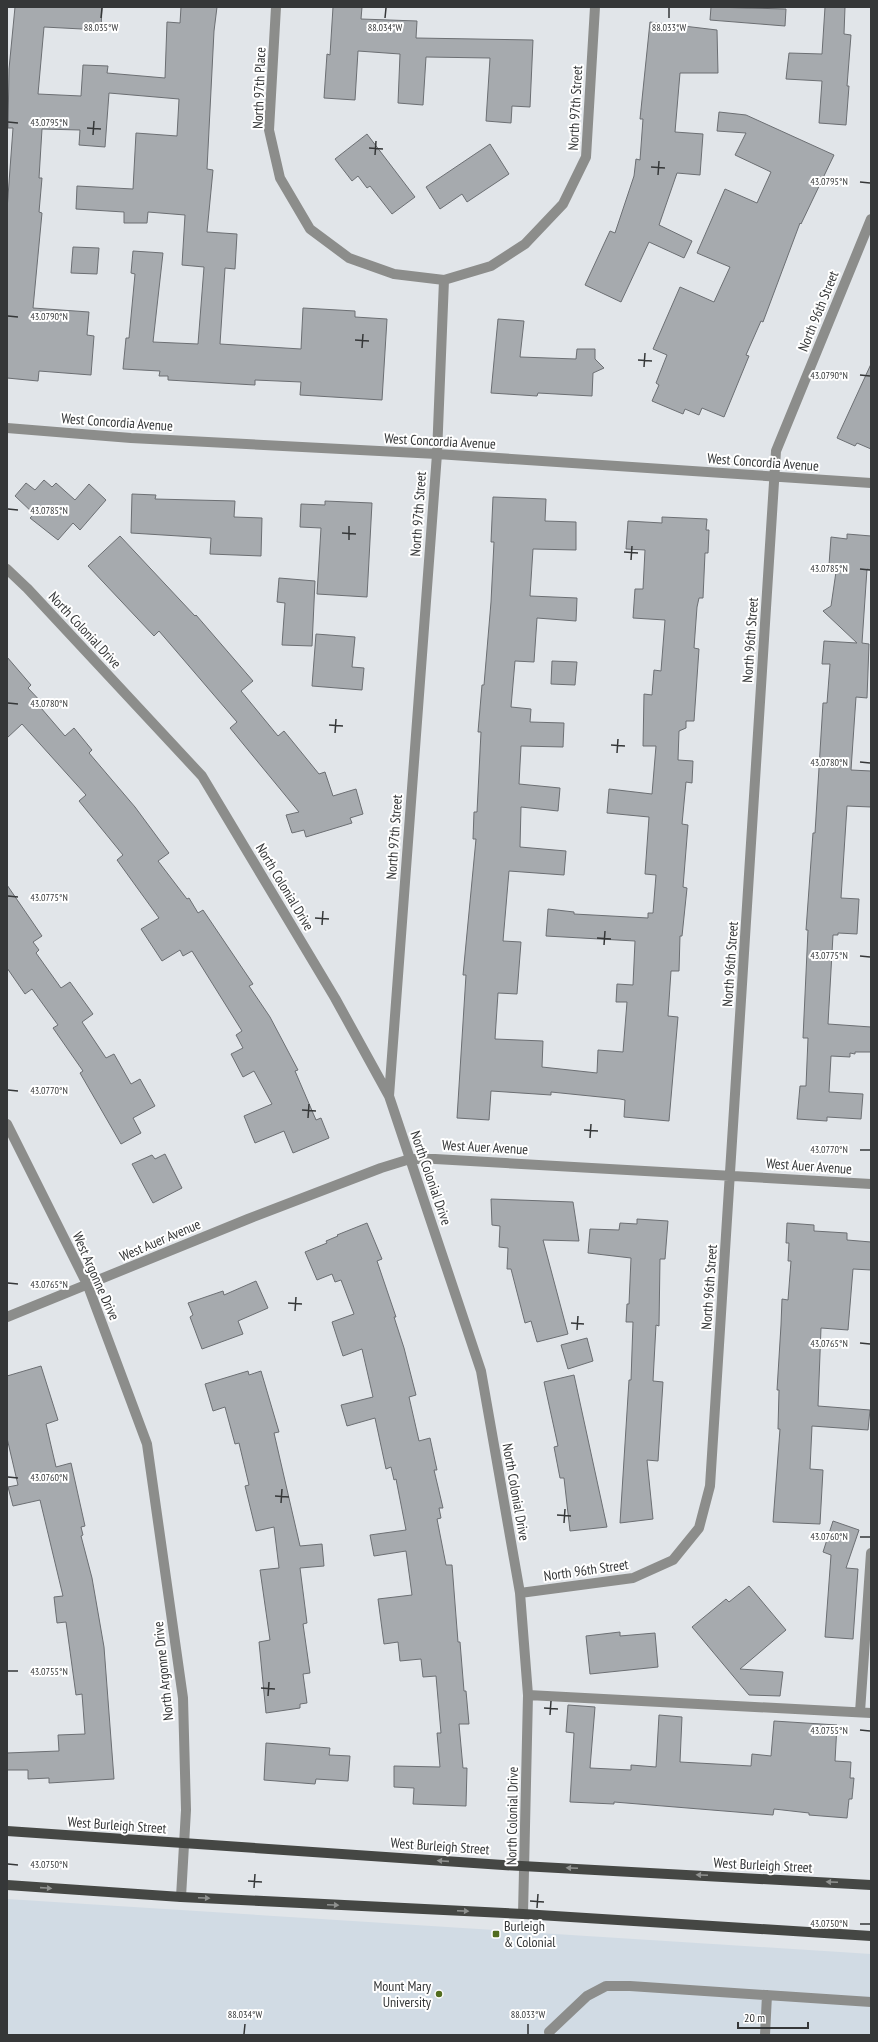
<svg xmlns="http://www.w3.org/2000/svg" width="878" height="2042" font-family="'PT Sans Narrow',sans-serif">
  <style>
    .built { fill: #d1dbe4 }
    .building { fill: #a6aaae; stroke: #6c6f73 }
    .lines { fill: none; stroke-linecap: round; stroke-linejoin: round }
    .minor { stroke: #8c8d8b; stroke-width: 10 }
    .major { stroke: #454744; stroke-width: 10 }
    .oneway { fill: #8f918f }
    .ticks { fill: none; stroke: #353738; stroke-width: 1.5 }
    .poi-dot { fill: #526d1f; stroke: #fff; stroke-width: 1.5 }
    .labels { text-anchor: middle; stroke-width: 4; stroke-linejoin: round; paint-order: stroke }
    .street-label { font-size: 14px; fill: #353738; stroke: #fff }
    .poi-label { font-size: 14px; fill: #353738; stroke: #fff; text-anchor: start }
    .ticks-label { font-size: 10px; text-anchor: middle; fill: #353738; stroke: #fff; stroke-width: 4; stroke-linejoin: round; paint-order: stroke }
  </style>
  <rect width="100%" height="100%" fill="#e1e5e9"/>
  <path class="built" d="M7,1899l864,55v81h-864z"/>
  <path class="building" d="M15,7h87l-1,23 -57,-3 -6,67 43,2 2,-31 25,1 -1,7 58,5 2,-56 13,1 1,-16h36l-3,24 -7,138 6,1 -6,62 30,2 -2,35 -10,-1 -5,76 81,5 2,-41 52,3v6l32,2 -5,81 -82,-5 1,-13 -46,-2v5l-87,-5v-4h-9l1,-5 -37,-2 3,-31h3l6,-64 -4,-1 2,-22 30,2 -10,89 45,2 6,-77 -22,-2 3,-50 -37,-3 -1,11h-23v-11l-48,-3 1,-23 56,3 3,-56 41,3 2,-37 -70,-6 -4,54 -26,-2 1,-15 -38,-1 -3,49h3l-3,34 3,1 -9,95 56,4 -2,23 7,1 -3,39 -52,-4 -1,10 -31,-3v-168l6,-82h-5l1,-59z
    M333,7h29l-1,12 56,2 -1,17 117,2 -3,67 -18,-1 -1,17 -25,-2 4,-63 -64,-1 -3,48 -25,-2 2,-49 -42,-3 -3,49 -31,-2 3,-44 3,1z
    M711,7l75,2 -1,17 -75,-6z
    M825,7h20l-1,27 7,1 -4,51h2l-3,39 -27,-2 3,-42 -36,-2 3,-26 33,1z
    M650,22l67,8 1,43h-38l-5,59 28,2 -3,41 -23,-2 -18,52 33,16 -8,17 -35,-16 -28,60 -36,-17 25,-54 5,2 19,-57 2,-17 4,1 3,-41h-3z
    M719,112l27,3 88,40 -33,69 -1,-1 -37,99 -2,-1 -15,34 3,1 -25,61 -22,-9 -3,7 -14,-6 -2,5 -31,-13 7,-16 -3,-2 11,-28 -14,-6 27,-62 34,15 16,-35 -33,-14 28,-64 32,14 14,-31 -36,-17 11,-22 -29,-2z
    M367,134l48,63 -23,17 -22,-28 -3,2 -9,-12 -6,5 -17,-22z
    M490,144l19,30 -42,28 -5,-8 -22,15 -14,-22z
    M73,247l26,1 -2,26 -26,-1z
    M498,319l26,2 -4,36 56,2 1,-10h18v10l9,9 -11,5 -1,23 -54,-3 -1,3 -46,-3z
    M871,364v85l-14,-6 -2,3 -18,-8z
    M44,480l8,7 4,-4 19,17 14,-16 17,16 -26,30 -7,-7 -15,17 -28,-22 4,-4 -19,-18 11,-13 9,7z
    M132,494l24,1 -1,4 80,2 -1,16 28,1 -1,38 -51,-2 1,-16 -80,-5z
    M493,497l53,2 -1,22 31,1v28l-43,-1 -3,47 47,2 -1,23 -39,-3 -3,44 -19,-1 -4,46 20,2 -1,13 34,1 -1,24 -42,-1 -2,38 41,4 -2,23 -37,-4 -1,40 46,4 -2,24 -55,-4 -6,70 18,1 -4,52 -19,-1 -3,46 48,2 -1,26 55,6 1,-23 25,2 4,-50h-11l1,-18 16,1 2,-44 -89,-5 2,-27 26,3v2l74,4v-5h5l3,-38 -11,-1 4,-57 -42,-4 2,-24 43,5 4,-48h-13l1,-52 8,1 2,-25 7,1 4,-51 -32,-2 2,-29h8l2,-39 -19,-1 2,-28 34,2v-6l45,2 -1,11h3l-1,23h-3l-2,45h-4l-2,9 -3,41 5,1 -5,72h-8v7l-7,3 -1,29 15,1 -1,22 -6,-1 -4,42 6,1 -5,62 4,1 -5,48h-2l-1,35h-8l-3,45 10,1 -9,104 -45,-4 1,-17 -5,-1 -69,-7v3l-60,-4 -2,29 -32,-2 9,-143h-3l13,-136h-3l1,-27h3l4,-80h-3l4,-47h2l7,-83 3,-60h-3z
    M325,501l47,2 -5,94 -50,-3 4,-66 -21,-1 1,-23 24,1z
    M847,534l24,2v34l-4,-1 -5,74 7,1 -2,54 -11,-1 -5,73 20,1v36l-24,-1 -6,92 18,1 -2,35 -19,-1v2h-5l-5,89 43,3v25h-16v2l-5,-1v4l-19,-1 -2,36 34,2 -2,25 -34,-2v4l-30,-2 3,-33h6l2,-48h-5l5,-108h-2l7,-97h2l8,-130h4l3,-39h-8l2,-23 33,2 -34,-32 8,-5 6,-41h-8l2,-28 16,2z
    M120,536l75,80 1,-1 57,66 -12,10 37,45 6,-5 35,43 6,-2 8,24 23,-7 7,25 -13,4 2,5 -46,14 -2,-7 -12,3 -6,-18 13,-3 -69,-84 7,-6 -78,-91 -5,5 -66,-70z
    M279,578l36,3 -3,65 -30,-1 3,-42 -8,-1z
    M316,634l39,3 -3,30 12,1 -2,22 -50,-4z
    M7,657l24,28 -3,3 16,17 -3,3 24,28 9,-8 18,22 -3,3 46,54 34,46 -11,8 29,38 2,-1 9,15 5,-3 50,74 -4,2 21,31 28,53 -3,1 21,49 5,-2 8,20 -36,15 -9,-22 -29,12 -11,-27 28,-12 -18,-33 -11,6 -12,-23 12,-6 -7,-13 6,-4 -50,-80 -9,5 -3,-6 -18,11 -21,-32 18,-11 -42,-58 6,-5 -44,-54 7,-6 -64,-71 -15,14z
    M552,661l25,1 -2,23 -24,-1z
    M7,885l35,51 -9,6 6,8 -3,3 25,35 9,-6 23,32 -11,8 24,36 8,-4 17,30 9,-5 15,27 -22,12 8,15 -20,11 -41,-71 3,-2 -30,-43 5,-3 -26,-36 -7,5 -18,-26z
    M165,1154l17,34 -29,15 -21,-39 20,-9 3,4z
    M491,1199l82,3 6,39 -36,-1 25,94 -31,8 -6,-21 -6,2 -14,-54h-4l1,-21 -9,-1 1,-21 -8,-1z
    M637,1219l31,2 -3,38h-5l-1,67 -3,-1 -3,56 10,1 -5,79 -11,-1 6,59 -33,4 9,-143h2l2,-58h-7l1,-18h2l2,-46 -43,-5 2,-24 29,1 1,-7 17,1z
    M367,1223l15,36 -5,2 19,56h-2l10,31 12,47 -7,2 10,44 11,-3 7,32h-3l9,38h-4l2,10 -4,1 9,46h6l6,77h2l4,49h2l3,33h-10l4,44h4l-1,38 -53,-2 1,-16 -20,-1v-21l46,1 -3,-34h4l-5,-57 -13,1 -2,-18 -21,2 -2,-19 -14,2 -6,-45 34,-4 -6,-44 -32,5 -4,-21 36,-5 -10,-51 -2,1 -3,-13 -5,2 -11,-51 -28,8 -6,-21 32,-8 -11,-48 -19,7 -11,-34 22,-8 -13,-34 -6,2 -3,-8 -15,6 -12,-28 22,-9 -1,-2 12,-5 -1,-1z
    M787,1223l27,2v6l33,2v7l24,2v28l-18,-1 -5,61 -27,-2 -3,78 52,4 -2,20 -56,-4 -2,43 13,1 -3,54 -47,-2 7,-93h-2l1,-39h-2l4,-65 1,-26 6,1 3,-39h-3l1,-18h-3z
    M256,1281l12,27 -30,13 5,13 -41,15 -12,-32 3,-2 -5,-12 35,-12 1,4z
    M587,1338l6,23 -25,8 -7,-24z
    M41,1366l17,54 -12,4 10,43 15,-4 14,63 -4,1 2,8 -2,1 11,42 12,69 10,132 -65,4v-5l-21,1v-9h-21v-17l52,-2 -1,-16 27,-1 -3,-40 -6,1 -10,-73 -9,1 -3,-26 9,-1 -23,-96 -27,6 -5,-19 10,-2 -11,-47v-62z
    M248,1371l1,4 12,-4 18,61 -5,1 26,113 22,-2 2,22 -24,2 7,55 -4,1 7,49 -7,1 4,29 -7,1v4l-34,5 -7,-71 11,-2 -10,-70 19,-2 -5,-41 -18,4 -11,-45 4,-1 -10,-42 -4,1 -10,-37 -12,4 -8,-27z
    M574,1375l33,152 -37,4 -6,-53h-4l-6,-31 4,-1 -14,-64z
    M833,1521l26,9 -13,38 12,1 -5,70 -28,-2 6,-82 -8,-3z
    M749,1586l37,44 -46,39 43,3 -3,24 -31,-1 -57,-68 34,-28 3,3z
    M620,1632v4l35,-3 3,34 -68,7 -4,-38z
    M568,1705l27,2 -5,61 41,2v-5l25,2 3,-52 23,2 -2,45 71,4 1,-12 19,2 3,-35 63,4 -2,36 16,1 -1,16h4l-2,21h-3l-2,19 -38,-3v-2l-35,-4 -1,6 -159,-13v2l-44,-2 4,-69 -8,-1z
    M266,1743l64,5 -1,7 21,1 -2,25 -32,-2 -1,5 -51,-4z"/>
  <g class="lines">
    <path class="minor" d="M276,7l-7,123 11,48 30,51 39,29 45,16 50,6 47,-14 34,-22 38,-40 23,-47 9,-150
      M7,428l124,10 306,16 434,29
      M7,569l20,19 175,188 133,222 54,98 92,275 39,222 8,102 -5,219
      M389,1096l48,-642 7,-174
      M7,1124l81,162 59,158 36,254 3,112 -5,87
      M7,1317l241,-98 133,-51 29,-9h25l436,25
      M520,1593l113,-15 40,-18 26,-32 11,-42 66,-1035 95,-232
      M528,1695l343,18
      M860,1712l11,-159
      M549,2032l38,-36 19,-10h24l241,16
      M765,2035l2,-40"/>
    <path class="major" d="M7,1831l496,34 368,20
      M7,1885l174,12 342,17 348,22"/>
  </g>
  <defs><path id="oneway-solid" d="M-6-.8H1V-3.2L6.5 0L1 3.2V.8H-6Z"/></defs>
  <g class="oneway">
    <use href="#oneway-solid" transform="translate(443 1861) rotate(-176)"/>
    <use href="#oneway-solid" transform="translate(572 1868) rotate(-177)"/>
    <use href="#oneway-solid" transform="translate(702 1875) rotate(-177)"/>
    <use href="#oneway-solid" transform="translate(832 1882) rotate(-177)"/>
    <use href="#oneway-solid" transform="translate(46 1888) rotate(4)"/>
    <use href="#oneway-solid" transform="translate(204 1898) rotate(3)"/>
    <use href="#oneway-solid" transform="translate(333 1905) rotate(3)"/>
    <use href="#oneway-solid" transform="translate(463 1911) rotate(3)"/>
  </g>
  <path class="ticks" d="M101,18l1,-10M385,18l1,-10M669,18v-10M8,122l10,1M87,128l14,1M93,135l1,-14M369,148l14,1M375,155l1,-14M651,167l14,1M658,175l1,-14M860,182l10,1M8,316l10,1M355,340l14,1M362,348l1,-14M638,360l14,1M644,367l1,-14M860,375l10,1M8,509l10,1M342,533l14,1M349,540v-14M624,552l14,1M631,560l1,-14M860,569l10,1M8,703l10,1M329,725l14,1M335,733l1,-14M611,745l14,1M617,753l1,-14M860,762l10,1M8,896l10,1M315,918l14,1M322,925l1,-14M597,938l14,1M604,945l1,-14M860,956l10,1M8,1090l10,1M302,1110l14,1M308,1118l1,-14M584,1130l14,1M590,1138l1,-14M860,1150h10M8,1283l10,1M288,1303l14,1M295,1311l1,-14M571,1323l13,1M577,1330l1,-14M860,1343l10,1M8,1477l10,1M275,1496l14,1M281,1503l1,-14M557,1515l14,1M564,1523l1,-14M860,1537h10M8,1671h10M261,1688l14,1M268,1696l1,-14M544,1708l14,1M550,1715l1,-14M860,1730l10,1M8,1864l10,1M248,1881l14,1M254,1888l1,-14M530,1901l14,1M537,1908l1,-14M860,1924h10M244,2034l1,-10M528,2034v-10"/>
  <g class="poi-dot">
    <rect x="492" y="1930" width="8" height="8" rx="2"/>
    <circle cx="439" cy="1994" r="4"/>
  </g>
  <g class="labels">
    <g class="street-label">
      <text transform="translate(259 88) rotate(-88)" y="5">North 97th Place</text>
      <text transform="translate(575 108) rotate(-87)" y="5">North 97th Street</text>
      <text transform="translate(818 311) rotate(-68)" y="5">North 96th Street</text>
      <text transform="translate(117 422) rotate(4)" y="5">West Concordia Avenue</text>
      <text transform="translate(440 441) rotate(3)" y="5">West Concordia Avenue</text>
      <text transform="translate(763 462) rotate(4)" y="5">West Concordia Avenue</text>
      <text transform="translate(418 514) rotate(-86)" y="5">North 97th Street</text>
      <text transform="translate(85 630) rotate(47)" y="5">North Colonial Drive</text>
      <text transform="translate(750 640) rotate(-86)" y="5">North 96th Street</text>
      <text transform="translate(394 837) rotate(-86)" y="5">North 97th Street</text>
      <text transform="translate(285 887) rotate(59)" y="5">North Colonial Drive</text>
      <text transform="translate(730 964) rotate(-86)" y="5">North 96th Street</text>
      <text transform="translate(485 1147) rotate(3)" y="5">West Auer Avenue</text>
      <text transform="translate(809 1166) rotate(4)" y="5">West Auer Avenue</text>
      <text transform="translate(431 1178) rotate(71)" y="5">North Colonial Drive</text>
      <text transform="translate(160 1240) rotate(-23)" y="5">West Auer Avenue</text>
      <text transform="translate(96 1276) rotate(66)" y="5">West Argonne Drive</text>
      <text transform="translate(709 1287) rotate(-86)" y="5">North 96th Street</text>
      <text transform="translate(516 1492) rotate(80)" y="5">North Colonial Drive</text>
      <text transform="translate(586 1570) rotate(-8)" y="5">North 96th Street</text>
      <text transform="translate(163 1671) rotate(-96)" y="5">North Argonne Drive</text>
      <text transform="translate(512 1816) rotate(-89)" y="5">North Colonial Drive</text>
      <text transform="translate(117 1825) rotate(4)" y="5">West Burleigh Street</text>
      <text transform="translate(440 1846) rotate(4)" y="5">West Burleigh Street</text>
      <text transform="translate(763 1865) rotate(3)" y="5">West Burleigh Street</text>
    </g>
    <g class="poi-label">
      <text x="504" y="1931">Burleigh<tspan x="504" dy="16">&amp; Colonial</tspan></text>
      <text x="431" y="1991" text-anchor="end">Mount Mary<tspan x="431" dy="16">University</tspan></text>
    </g>
  </g>
  <g class="ticks-label">
    <text x="101" y="31">88.035°W</text>
    <text x="385" y="31">88.034°W</text>
    <text x="669" y="31">88.033°W</text>
    <text x="49" y="126">43.0795°N</text>
    <text x="829" y="185">43.0795°N</text>
    <text x="49" y="320">43.0790°N</text>
    <text x="829" y="379">43.0790°N</text>
    <text x="49" y="514">43.0785°N</text>
    <text x="829" y="572">43.0785°N</text>
    <text x="49" y="707">43.0780°N</text>
    <text x="829" y="766">43.0780°N</text>
    <text x="49" y="901">43.0775°N</text>
    <text x="829" y="959">43.0775°N</text>
    <text x="49" y="1094">43.0770°N</text>
    <text x="829" y="1153">43.0770°N</text>
    <text x="49" y="1288">43.0765°N</text>
    <text x="829" y="1347">43.0765°N</text>
    <text x="49" y="1481">43.0760°N</text>
    <text x="829" y="1540">43.0760°N</text>
    <text x="49" y="1675">43.0755°N</text>
    <text x="829" y="1734">43.0755°N</text>
    <text x="49" y="1868">43.0750°N</text>
    <text x="829" y="1927">43.0750°N</text>
    <text x="245" y="2018">88.034°W</text>
    <text x="528" y="2018">88.033°W</text>
  </g>
  <rect width="878" height="2042" fill="none" stroke="#353738" stroke-width="16"/>
  <path d="M738 2022v6h70v-6" fill="none" stroke="#353738" stroke-width="2"/>
  <text x="744" y="2022" font-size="12" fill="#353738" stroke="#ffffff" stroke-width="3" paint-order="stroke">20 m</text>
</svg>
